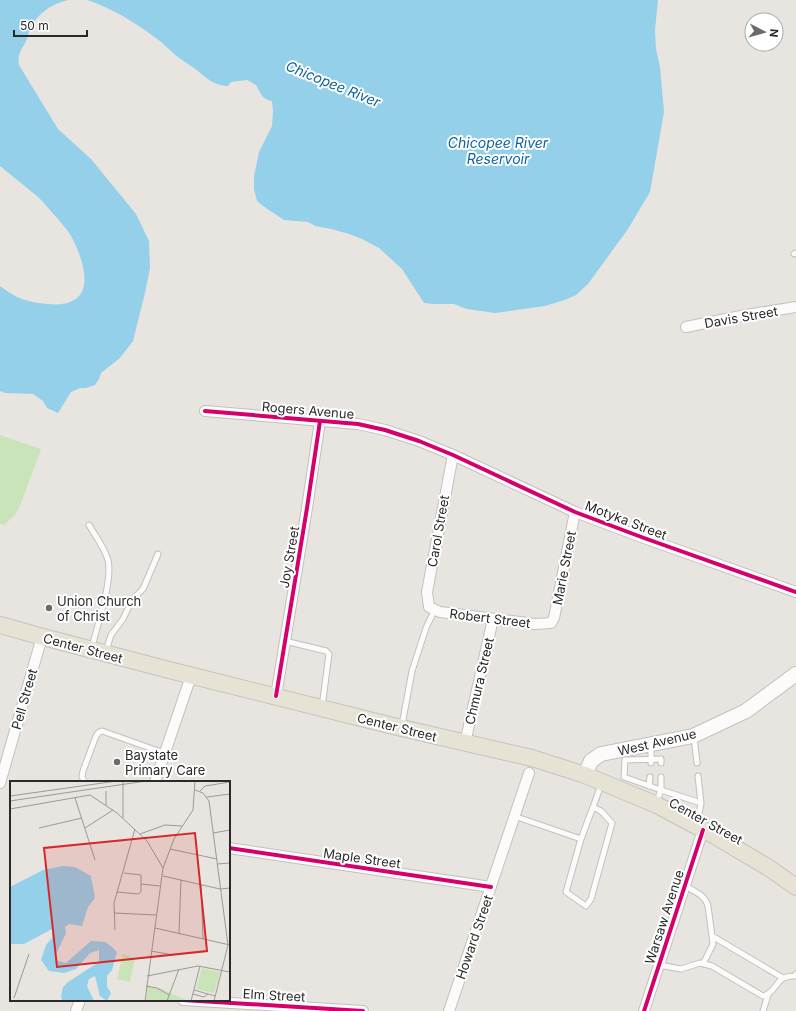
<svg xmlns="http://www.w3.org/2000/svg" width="796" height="1011" font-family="Inter,sans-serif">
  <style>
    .green { fill: #c9e4b9 }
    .water { fill: #94d0ea }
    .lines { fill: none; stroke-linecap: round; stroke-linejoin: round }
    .service-casing { stroke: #c2c1c1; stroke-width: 7 }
    .minor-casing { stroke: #c2c1c1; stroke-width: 12 }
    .secondary-casing { stroke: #c2c1c1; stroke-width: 16 }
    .primary-casing { stroke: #c4c3c1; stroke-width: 18 }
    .service { stroke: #fcfbfa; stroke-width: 5 }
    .minor { stroke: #fcfbfa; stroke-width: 10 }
    .secondary { stroke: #fcfbfa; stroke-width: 14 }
    .primary { stroke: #e6e2d4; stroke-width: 16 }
    .cycleway-casing { stroke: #fff; stroke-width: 6 }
    .cycleway { stroke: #d6006c; stroke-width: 4 }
    .poi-dot { fill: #6c6b6a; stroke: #fff; stroke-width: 1.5 }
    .labels { text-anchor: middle; stroke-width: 4; stroke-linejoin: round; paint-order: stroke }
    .street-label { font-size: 13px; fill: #2a2a2a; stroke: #fff }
    .poi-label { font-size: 13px; fill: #2a2a2a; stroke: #fff; text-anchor: start }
    .water-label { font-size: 14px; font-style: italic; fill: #0e649b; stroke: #fff }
    .inset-road { fill: none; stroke: #9c9a97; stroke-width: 1 }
    .view { fill: #d62828; fill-opacity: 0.15; stroke: #d62828; stroke-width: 2 }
    .inset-edge { fill: none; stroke: #2a2a2a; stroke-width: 2 }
  </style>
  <rect width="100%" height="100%" fill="#e8e5e0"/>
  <path class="green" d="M0,435l41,14 -21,57 -5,9 -11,10 -4,-1z"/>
  <path class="water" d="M0,0h68c-16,4 -29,12 -37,27 -2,3 -3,8 -4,12 -5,11 -10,14 -8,26l39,64 33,30 45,55 13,27 1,27 -5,25 -12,48 -13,17 -19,15 -2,6 -4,6 -9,3h-6l-9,4 -13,21 -11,-5 -4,-7 -10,-7 -28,-1 -5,-2v-105c17,13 27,16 48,18 50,5 39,-38 23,-68 -3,-6 -9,-11 -13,-17 -7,-7 -13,-16 -20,-22 -13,-11 -26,-21 -38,-31z
    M87,0h571l-3,30 1,19 4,18 4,45 -14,80 -22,37 -40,55 -12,11 -11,5 -20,6 -50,7 -28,-4 -13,-5h-21l-9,-1 -22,-34 -23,-21 -17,-9 -13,-5 -18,-5 -16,-3 -7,-4 -24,-2 -21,-14 -6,-5 -3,-12v-13l5,-24 13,-26 1,-15 -1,-10c-10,-1 -12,-9 -16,-16l-9,-5 -16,2 -3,4c-16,0 -25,-12 -37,-20 -7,-5 -14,-9 -20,-15 -5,-4 -9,-9 -14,-12 -21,-16 -45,-31 -70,-39z"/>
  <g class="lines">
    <defs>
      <path id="service" d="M794,254l2,-1
        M89,525c7,12 15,22 19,35 5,20 -11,66 -16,87
        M285,641l41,10 3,3 -7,53
        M106,651l5,-16 12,-16 9,-19 11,-11 15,-35
        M402,725l10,-54 14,-43 9,-19
        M694,737l3,26
        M651,746v17
        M698,776l3,27
        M661,777v13l-37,-13 1,-17 36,-1v4
        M85,782l-3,-5 1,-6 13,-35 3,-4 3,-1 62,22
        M649,786l1,-9
        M656,803l5,-13 40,13 -4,21
        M593,807l8,4 11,12 -21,76 -5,7 -20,-14 15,-53z
        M593,807l8,-22
        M514,816l67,23
        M685,886c9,5 20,9 23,20l5,38 -10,20
        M712,936l71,42
        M659,965l22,4 19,-6 12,3 51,30c10,-2 12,-12 19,-17 3,-2 9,-3 13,-3l1,-2
        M763,1011l5,-16"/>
      <path id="minor" d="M686,327l60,-12 50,-8
        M205,411l153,13 27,6 34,11 34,14 122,57 69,26 152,54
        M453,455l-26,137 2,15 11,5 95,12 16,-1 3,-5 21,-106
        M276,696l31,-188 13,-87
        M465,743l28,-124
        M155,782l36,-106
        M0,783l42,-146
        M229,848l262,39
        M183,1000l180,11
        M76,1011l4,-11
        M449,1011l80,-238
        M644,1011l59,-181"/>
      <path id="secondary" d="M585,775l6,-14 10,-7 92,-18 53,-25 50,-37"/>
      <path id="primary" d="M0,625l43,12 126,33 224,56 139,32 53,17 72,30 58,31 54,32 27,19"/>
    </defs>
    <use href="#service" class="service-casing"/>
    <use href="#minor" class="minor-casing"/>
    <use href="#secondary" class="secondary-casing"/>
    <use href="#primary" class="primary-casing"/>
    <use href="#service" class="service"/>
    <use href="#minor" class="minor"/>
    <use href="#secondary" class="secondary"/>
    <use href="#primary" class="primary"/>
    <defs>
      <path id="cycleway" d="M205,411l153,13 27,6 34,11 34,14 122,57 69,26 152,54
        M276,696l31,-188 13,-87
        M229,848l262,39
        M183,1000l180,11
        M644,1011l59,-181"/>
    </defs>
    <use href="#cycleway" class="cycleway-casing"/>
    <use href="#cycleway" class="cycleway"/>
  </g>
  <g class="poi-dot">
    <circle cx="49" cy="608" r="4"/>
    <circle cx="117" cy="762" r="4"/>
  </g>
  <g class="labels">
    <g class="street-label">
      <text transform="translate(741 317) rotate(-10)" y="5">Davis Street</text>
      <text transform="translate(308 410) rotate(5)" y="5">Rogers Avenue</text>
      <text transform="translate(626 520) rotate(21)" y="5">Motyka Street</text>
      <text transform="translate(438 531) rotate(-80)" y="5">Carol Street</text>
      <text transform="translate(289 557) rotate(-80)" y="5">Joy Street</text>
      <text transform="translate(564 568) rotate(-79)" y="5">Marie Street</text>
      <text transform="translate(490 618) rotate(7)" y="5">Robert Street</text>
      <text transform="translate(83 648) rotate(15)" y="5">Center Street</text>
      <text transform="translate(479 681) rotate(-77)" y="5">Chmura Street</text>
      <text transform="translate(24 699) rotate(-74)" y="5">Pell Street</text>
      <text transform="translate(397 727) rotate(14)" y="5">Center Street</text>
      <text transform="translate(657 742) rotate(-13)" y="5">West Avenue</text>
      <text transform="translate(706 821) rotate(29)" y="5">Center Street</text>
      <text transform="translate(362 858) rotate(8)" y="5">Maple Street</text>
      <text transform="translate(664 917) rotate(-72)" y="5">Warsaw Avenue</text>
      <text transform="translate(474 937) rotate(-71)" y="5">Howard Street</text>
      <text transform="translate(274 995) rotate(3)" y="5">Elm Street</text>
    </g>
    <g class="poi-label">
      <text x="57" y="606">Union Church<tspan x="57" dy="15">of Christ</tspan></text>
      <text x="125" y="760">Baystate<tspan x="125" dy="15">Primary Care</tspan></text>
    </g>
    <g class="water-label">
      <text transform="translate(333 84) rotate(22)" y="5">Chicopee River</text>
      <text x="498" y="148">Chicopee River<tspan x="498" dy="16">Reservoir</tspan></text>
    </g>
  </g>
  <g transform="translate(10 781)">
    <rect width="220" height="220" fill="#e8e5e0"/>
    <path d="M113,173l12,4 -5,24 -13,-3zM192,187l18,4 -6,21 -18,-4zM137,205l12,2 30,13h-43z" fill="#c9e4b9"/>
    <path d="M53,85l12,1 16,9 4,22 -7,9 -6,19 -13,-2 -4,3 1,6 -11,23 3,5 8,2 25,-22 14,1 7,5 5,5 -5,18 -5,6v11l4,6 -4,8 -7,-5 -5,-20 -6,3 -2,7 7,15h-31l-2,-4 2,-10 5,-5 31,-20v-12l-9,3 -14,16 -12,4 -15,-2 -8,-11 5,-15 6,-7v-9l-28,15h-14v-57l33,-17z" fill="#94d0ea"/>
    <path class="inset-road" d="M185,9l8,3 6,8 19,144 -14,56M96,10v14M190,10l5,-5 25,-4M0,15l107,-15M197,16l23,-3M65,17l20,62M0,20l136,-20M0,28l80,-14 27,18 30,28 16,27M113,37v-37M29,47l43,-10M75,47l28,-18M203,52l17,-3M130,53l25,-9 17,1M160,68l47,10M207,83l13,-1M153,95l57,13 10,-1M131,103l19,2M191,103l2,55M107,111l21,2 3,-2v-17l-17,-2M104,132l42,2M145,147l75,17M105,149l-1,-27 21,-74M169,152l2,-53M141,170l22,4M137,195l51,-10 32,6M136,205l11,2 12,7M184,209l21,6M183,213l11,3 4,-3M4,217l15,-44M135,220l18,-133 11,-29 19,-29 2,-29M157,220l12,-32M181,220l9,-35"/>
    <path class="view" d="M185,52l12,118 -150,16 -13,-119z"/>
    <rect width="220" height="220" class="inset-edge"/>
  </g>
  <g transform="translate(764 32) rotate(96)"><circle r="19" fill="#ffffff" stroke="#aaaaaa"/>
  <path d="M0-3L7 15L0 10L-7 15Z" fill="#6c6b6a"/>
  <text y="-6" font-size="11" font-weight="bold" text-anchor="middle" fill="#2a2a2a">N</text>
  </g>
  <path d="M14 30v6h73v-6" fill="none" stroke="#2a2a2a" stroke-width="2"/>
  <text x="20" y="30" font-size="12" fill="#2a2a2a" stroke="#ffffff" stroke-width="3" paint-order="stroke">50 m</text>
</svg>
